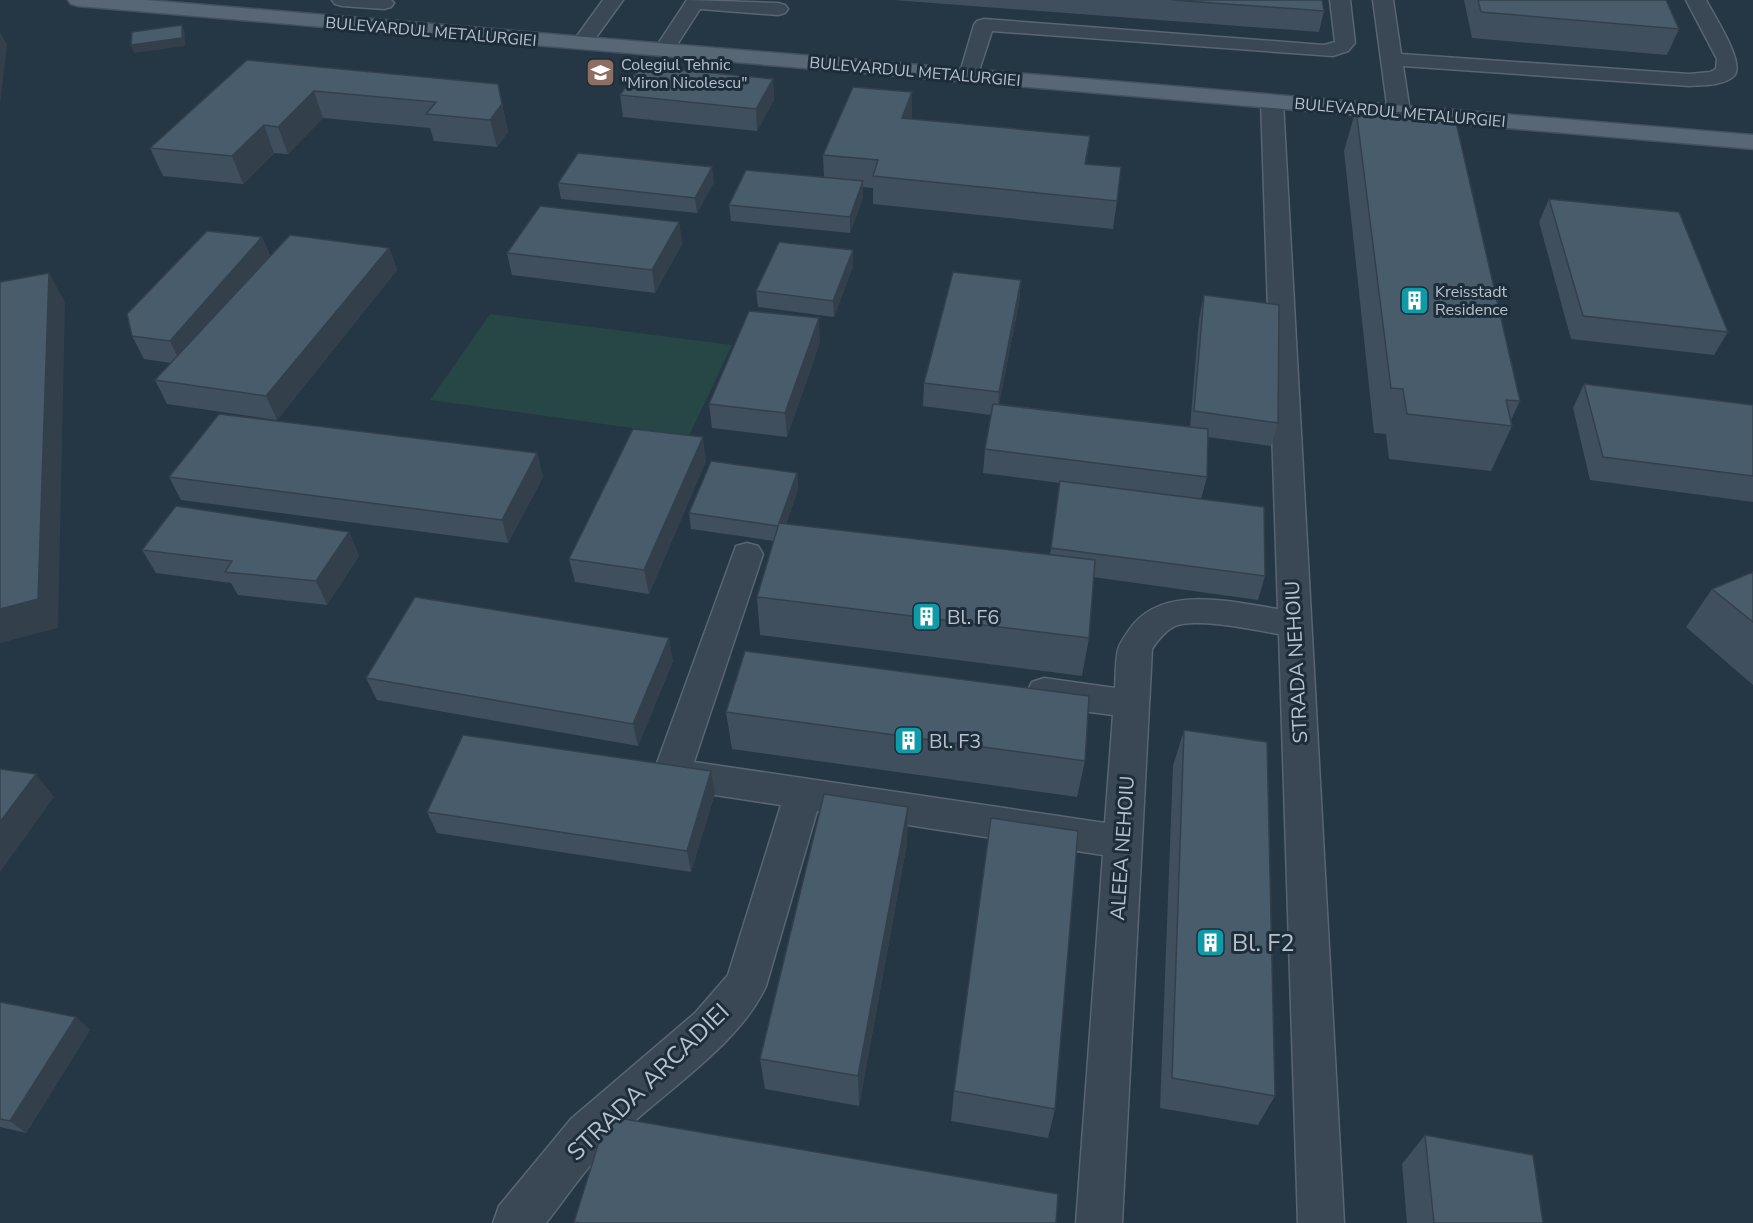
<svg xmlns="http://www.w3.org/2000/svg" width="1753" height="1223" font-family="'Nunito Sans',sans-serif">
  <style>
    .green { fill: #274646 }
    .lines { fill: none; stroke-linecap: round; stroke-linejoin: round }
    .minor-casing { stroke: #586572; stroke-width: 3 }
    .major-casing { stroke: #43515e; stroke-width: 3 }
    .minor { fill: #3a4855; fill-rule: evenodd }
    .major { fill: #586775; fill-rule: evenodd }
    .wall { fill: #3f4f5d }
    .shaded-wall { fill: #33404c }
    .building { fill: #495c6c; stroke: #33404c; stroke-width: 1.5 }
    .labels { text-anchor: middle; stroke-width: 6; stroke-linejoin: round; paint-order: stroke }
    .far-street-label { font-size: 16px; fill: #b7c2ce; stroke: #1e2d3a }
    .far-poi-label { font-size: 16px; fill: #b7c2ce; stroke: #1e2d3a; text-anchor: start }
    .poi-label { font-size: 20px; fill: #b7c2ce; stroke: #1e2d3a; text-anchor: start }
    .street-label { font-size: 20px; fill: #b7c2ce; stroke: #1e2d3a }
    .near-poi-label { font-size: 24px; fill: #b7c2ce; stroke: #1e2d3a; text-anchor: start }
    .near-street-label { font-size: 24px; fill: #b7c2ce; stroke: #1e2d3a }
  </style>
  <rect width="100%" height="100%" fill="#253645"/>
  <path class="green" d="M490,314l242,31 -43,91 -259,-36z"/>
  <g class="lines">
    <defs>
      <path id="minor" d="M332,0h59l3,3 -3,4 -7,2 -42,-3 -7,-2z
        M603,0h20l-34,47h-14l-3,-4z
        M687,0l91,3 7,2 3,4 -3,4 -7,2 -78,-6 -29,45h-14l-3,-4z
        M1330,0h20l5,43 -7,8 -15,5 -341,-25 -16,49 -7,2 -7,-2 -3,-4 15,-51 3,-4 7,-2 340,26 11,-3z
        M1373,0h20l8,54 288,20 21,-2 6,-3 1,-10 -31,-59h20c7,14 40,63 28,76 -11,10 -31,9 -45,10l-286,-20 7,46 -3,5 -8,1 -8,-1 -3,-5z
        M1272,95l8,1 3,5 61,1122h-46l-19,-589c-23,-4 -84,-17 -104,-8 -10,5 -17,14 -23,23l-30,574h-46l27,-368 -286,-44 -51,175c-28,63 -116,114 -163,165 -21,22 -38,48 -57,72h-53l6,-17 72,-87 124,-106 33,-38 53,-170 -99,-15 -13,-4 -13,-20 80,-220 11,-3 11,3 5,8 -69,208 411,61 8,-108 -69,-9 -12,-4 -5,-10 5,-10 12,-4 71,10c1,-12 0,-26 3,-38 1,-6 7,-14 11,-20 32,-47 102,-28 149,-21l-17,-508 3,-5z"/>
      <path id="major" d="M68,0h78l1607,135v14l-1675,-143 -7,-2z"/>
    </defs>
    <use href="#minor" class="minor-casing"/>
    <use href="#major" class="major-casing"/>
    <use href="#minor" class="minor"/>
    <use href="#major" class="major"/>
  </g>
  <path class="wall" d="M893,0h429l2,11 -5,21z
    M1464,0h202l13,29 -12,26 -195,-17z
    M247,60l251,24 10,48 -11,15 -63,-6 -4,-13 -107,-10 -35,36 -14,-1 -31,31 -80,-8 -13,-28z
    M773,79l1,21 -17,31 -134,-14 -3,-22z
    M1356,109l164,292 -9,19 1,6 -21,45 -102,-12 -3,-25 -12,-1 -30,-282z
    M912,119l178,17 -4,28 31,37 -4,28 -240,-25v-16l-10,-1v10l-13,36 -119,-12 -2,-16 95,-28 -1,-22z
    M714,182l-17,31 -136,-14 -3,-16z
    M1549,199l179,133 -14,23 -143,-16 -32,-117z
    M679,222l3,22 -27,49 -143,-18 -5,-22z
    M262,237l8,19 119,-8 8,22 -120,150 -110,-16 -12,-24 16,-17 -27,-4 -12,-23z
    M853,266l-19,51 -76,-10 -2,-16z
    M1021,280l-2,23 -20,101 191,23 9,-108 5,-24 74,128 -7,23 -63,-9 -1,40 -6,22 64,77 -7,24 -165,-23 -4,61 -7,38 -322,-41 -3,-38 17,-56 -83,-12 -2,-16 108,-40 1,16 -12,35 264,31 10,-72 -77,-10 2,-24 6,-34 -68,-9 1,-23z
    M820,342l-33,95 -75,-9 -3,-24z
    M1584,384l169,21v97l-163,-22 -17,-72z
    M537,453l6,24 -35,66 -327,-43 -12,-23z
    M706,461l-57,133 -74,-12 -6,-23z
    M349,532l10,24 -32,49 -89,-10 -7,-12 -75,-10 -14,-23z
    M1753,572v113l-67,-58 26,-38z
    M673,661l-35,85 -261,-46 -11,-22z
    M726,712l359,49 -8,36 -345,-48z
    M1184,730l91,366 -17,29 -98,-17 13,-342z
    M711,771l4,22 -24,79 -254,-39 -10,-21z
    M908,807l-1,36 -48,263 -94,-17 -5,-30z
    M0,1002l76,15 14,13 -64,103 -26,-6z
    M954,1091l101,18 -7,29 -97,-17z
    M1425,1135l118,88h-136l-5,-59z"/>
  <path class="shaded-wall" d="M182,25l3,8v13l-51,7 -3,-8z
    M0,32l7,13 -7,60z
    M773,79l1,21 -17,31 -1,-22z
    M314,91l9,27 -35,36 -10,-27z
    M912,92v27l-10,-1z
    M502,104l6,28 -11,15 -7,-27z
    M264,125l10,28 -31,31 -11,-28z
    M712,167l2,15 -17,31 -2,-15z
    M863,181v16l-13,36v-16z
    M679,222l3,22 -27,49 -3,-23z
    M262,237l9,23 -90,104 -11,-23z
    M389,248l8,22 -120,150 -11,-24z
    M853,250v16l-19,51 -1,-16z
    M49,273l16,29 -7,326 -58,15v-34z
    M1021,280l-2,23 -22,112 2,-23z
    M819,318l1,24 -33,95 -2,-24z
    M703,437l3,24 -57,133 -5,-24z
    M537,453l6,24 -35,66 -6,-23z
    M797,473l1,16 -18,53 -2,-16z
    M349,532l10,24 -32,49 -11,-24z
    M669,638l4,23 -35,85 -5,-22z
    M711,771l4,22 -24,79 -4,-21z
    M36,774l18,23 -54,75v-50z
    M908,807l-1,36 -48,263 -1,-30z
    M76,1017l14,13 -64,103 -16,-12z"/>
  <path class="building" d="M1172,0h150l2,11z
    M1478,0h188l13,29 -198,-17z
    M182,25v13l-51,7 1,-13z
    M247,60l251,24 4,20 -12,16 -64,-6 10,-12 -122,-11 -36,36 -14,-2 -32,31 -82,-8z
    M641,66l132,13 -17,30 -136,-14z
    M853,87l59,5 -10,26 188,18 -5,28 36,3 -4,34 -244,-25 5,-16 -55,-5z
    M1356,109l99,9 65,283 -14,-1 6,26 -105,-12 -4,-25 -12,-1z
    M578,153l134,14 -17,31 -137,-15z
    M746,170l117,11 -13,36 -121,-12z
    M1549,199l130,13 49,120 -145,-16z
    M540,206l139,16 -27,48 -145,-17z
    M207,231l55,6 -92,104 -38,-5 -5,-22z
    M290,235l99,13 -123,148 -111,-16z
    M779,242l74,8 -20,51 -77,-10z
    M953,272l68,8 -22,112 -75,-9z
    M49,273l-11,326 -38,10v-327z
    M1204,295l75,10 -1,118 -84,-12z
    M749,311l70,7 -34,95 -76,-9z
    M1584,384l169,21v71l-150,-19z
    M993,404l215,25 -1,48 -222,-28z
    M219,414l318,39 -35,67 -333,-43z
    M633,429l70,8 -59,133 -75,-11z
    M711,461l86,12 -19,53 -89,-13z
    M1060,481l204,26 1,69 -214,-28z
    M176,506l173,26 -33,49 -91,-9 7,-11 -90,-11z
    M779,523l316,37 -6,78 -332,-41z
    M1753,572v50l-41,-33z
    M415,597l254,41 -36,86 -267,-46z
    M745,651l344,45 -4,65 -359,-49z
    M1184,730l83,12 8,354 -103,-18z
    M463,735l248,36 -24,80 -260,-39z
    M0,769l36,5 -36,48z
    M824,794l84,13 -50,269 -98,-17z
    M991,818l87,13 -23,278 -101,-18z
    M0,1002l76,15 -66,104 -10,-2z
    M607,1116l451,78 -2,29h-477l-5,-1z
    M1425,1135l108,20 10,68h-109z"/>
  <defs>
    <symbol id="school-square" viewBox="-11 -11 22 22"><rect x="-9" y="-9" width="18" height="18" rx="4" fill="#8d6e63" stroke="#1e2d3a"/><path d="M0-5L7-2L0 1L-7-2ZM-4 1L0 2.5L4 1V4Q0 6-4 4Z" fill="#fff"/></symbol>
    <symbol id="building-square" viewBox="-11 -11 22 22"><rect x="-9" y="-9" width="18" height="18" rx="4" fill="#0f9aa8" stroke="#1e2d3a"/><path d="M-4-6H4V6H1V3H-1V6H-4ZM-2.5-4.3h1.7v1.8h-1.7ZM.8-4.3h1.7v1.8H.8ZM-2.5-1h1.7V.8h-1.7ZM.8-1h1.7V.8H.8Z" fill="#fff"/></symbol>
  </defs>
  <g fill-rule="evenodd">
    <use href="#school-square" x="584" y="56" width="33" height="33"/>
    <use href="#building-square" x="1398" y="284" width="33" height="33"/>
    <use href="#building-square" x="910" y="600" width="33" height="33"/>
    <use href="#building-square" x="892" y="724" width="33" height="33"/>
    <use href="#building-square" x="1194" y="926" width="33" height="33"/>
  </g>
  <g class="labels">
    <g class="far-street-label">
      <text transform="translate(431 31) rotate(5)" y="6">BULEVARDUL METALURGIEI</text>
      <text transform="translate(915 71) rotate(5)" y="6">BULEVARDUL METALURGIEI</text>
      <text transform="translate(1400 112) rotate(5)" y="6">BULEVARDUL METALURGIEI</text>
    </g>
    <g class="far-poi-label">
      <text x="621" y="70">Colegiul Tehnic<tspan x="621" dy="18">"Miron Nicolescu"</tspan></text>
      <text x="1435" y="297">Kreisstadt<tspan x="1435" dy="18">Residence</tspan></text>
    </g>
    <g class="poi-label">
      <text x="947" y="624">Bl. F6</text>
      <text x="929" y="748">Bl. F3</text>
    </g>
    <g class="street-label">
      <text transform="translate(1296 662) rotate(-93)" y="7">STRADA NEHOIU</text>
      <text transform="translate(1122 848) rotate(-86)" y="7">ALEEA NEHOIU</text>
    </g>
    <g class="near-poi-label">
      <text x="1232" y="951">Bl. F2</text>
    </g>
    <g class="near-street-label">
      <text transform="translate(648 1082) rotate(-44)" y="8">STRADA ARCADIEI</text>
    </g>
  </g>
</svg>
